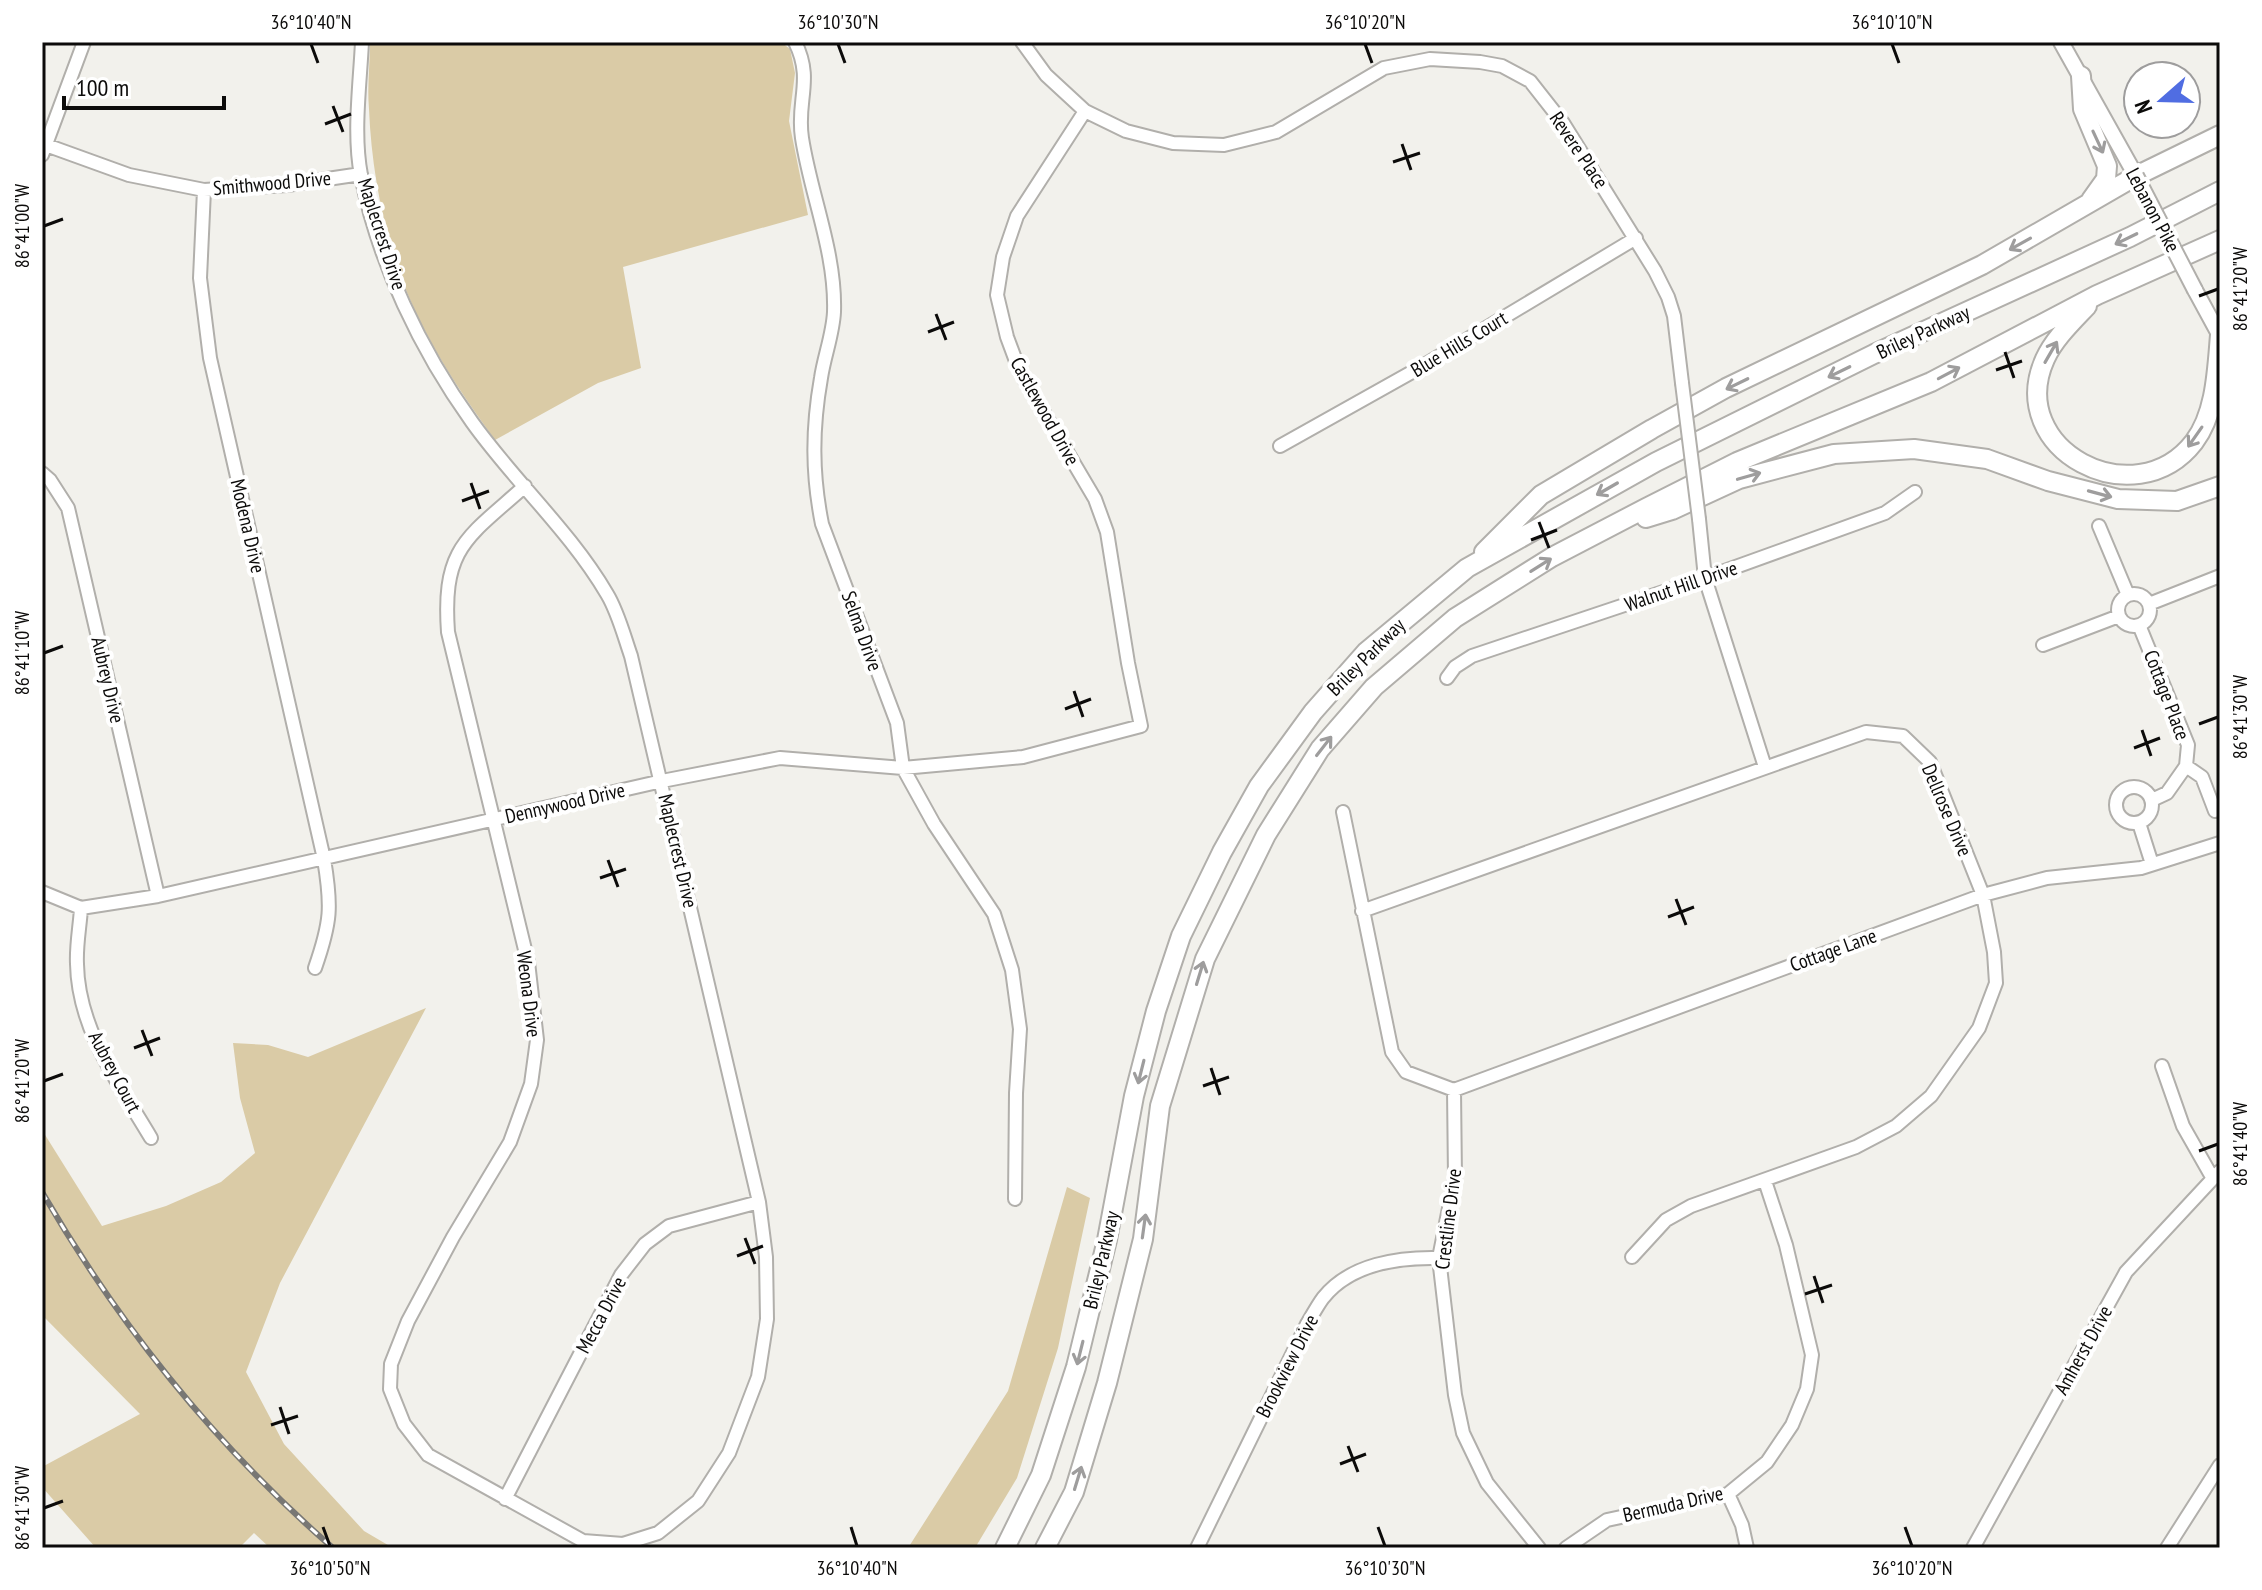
<svg xmlns="http://www.w3.org/2000/svg" width="2262" height="1590" font-family="'PT Sans Narrow',sans-serif">
  <style>
    .green { fill: #dacba6 }
    .lines { fill: none; stroke-linecap: round; stroke-linejoin: round }
    .minor-casing { stroke: #b1afab; stroke-width: 16 }
    .major-casing { stroke: #b1afab; stroke-width: 18 }
    .highway-casing { stroke: #b1afab; stroke-width: 22 }
    .minor { stroke: #fff; stroke-width: 12 }
    .major { stroke: #fff; stroke-width: 14 }
    .highway { stroke: #fff; stroke-width: 18 }
    .rail-casing { stroke: #787774; stroke-width: 6 }
    .rail { stroke: #fff; stroke-width: 3; stroke-dasharray: 9; stroke-linecap: butt }
    .minor-bridge-casing { stroke: #b1afab; stroke-width: 16; stroke-linecap: butt }
    .major-bridge-casing { stroke: #b1afab; stroke-width: 18; stroke-linecap: butt }
    .minor-bridge { stroke: #fff; stroke-width: 12 }
    .major-bridge { stroke: #fff; stroke-width: 14 }
    .oneway { stroke: #9e9d9d }
    .ticks { fill: none; stroke: #0c0b0a; stroke-width: 3 }
    .labels { text-anchor: middle; stroke-width: 8; stroke-linejoin: round; paint-order: stroke }
    .street-label { font-size: 20px; fill: #0c0b0a; stroke: #fff }
    .neatline { fill: none; stroke: #0c0b0a; stroke-width: 3 }
    .ticks-label { font-size: 20px; text-anchor: middle; fill: #0c0b0a }
  </style>
  <rect width="100%" height="100%" fill="#f2f1ec"/>
  <path class="green" d="M370,42h411l9,7 5,24 -6,48 19,94 -185,52 18,101 -43,15 -103,57c-26,-36 -52,-73 -72,-113 -34,-65 -51,-145 -54,-218 -2,-22 1,-45 1,-67z
    M426,1008l-146,275 -34,89 38,72 80,87 29,17h-123l-16,-15 -15,15h-143l-54,-61v-20l98,-53 -98,-99v-185l60,96 64,-20 55,-24 34,-29 -15,-55 -7,-55 35,2 40,12z
    M1067,1187l23,11 -32,150 -41,130 -42,70h-67l100,-157z"/>
  <g class="lines">
    <defs>
      <path id="minor" d="M362,42c-2,42 -9,92 -1,133 17,87 60,176 111,247 42,59 98,109 135,172 11,18 17,42 24,62l128,546 7,55 1,62 -9,58 -29,76 -31,48 -40,32 -35,11 -40,-3 -155,-86 -24,-31 -14,-35 1,-25 17,-43 45,-84 57,-95 21,-58 6,-44 -9,-78 -80,-330c-6,-85 19,-94 77,-146
        M795,42c19,38 1,59 7,96 9,58 34,115 32,174 -1,22 -10,45 -13,66 -9,51 -9,96 1,146l75,199 6,45 31,56 60,90 18,56 8,59 -4,64 -1,106
        M1022,42l24,33 39,36 41,20 47,12 51,2 52,-13 108,-64 46,-9 50,3 22,4 28,15 33,42 92,148 13,26 6,19 8,67
        M46,145l83,30 75,15 83,-5 74,-11
        M42,155l42,-113
        M204,190l-4,88 10,80 114,501c8,48 7,63 -9,109
        M1280,446l141,-79 215,-129
        M42,473l8,7 18,28 90,388
        M1699,519l6,59 60,189
        M2099,526l29,69
        M2118 610a16 16 0 1 1 32 0a16 16 0 1 1-32 0Z
        M2149,604l71,-28
        M2139,625l49,120 -2,21 16,11 13,34
        M2043,645l76,-29
        M1447,678l8,-11 17,-11 233,-78 180,-65 30,-21
        M2116 805a18 18 0 1 1 36 0a18 18 0 1 1-36 0Z
        M2152,800l15,-7 19,-27
        M1343,812l49,240 14,20 48,18 1,88 -16,80 16,137 8,38 24,50 52,65
        M2139,823l13,41
        M42,892l39,16 77,-12 504,-115 118,-23 123,10 120,-11 118,-31 -13,-63 -21,-131 -12,-33 -75,-127 -13,-35 -10,-42 6,-38 14,-41 68,-105
        M81,908c-1,18 -5,37 -4,56 1,65 42,120 74,174
        M1362,911l504,-179 37,4 27,26 53,133 11,57 2,31 -17,45 -48,68 -35,30 -40,21 -165,59 -25,14 -34,37
        M2162,1066l21,60 29,51
        M1454,1090l529,-195 64,-17 94,-10 79,-25
        M1728,1494l14,31 5,23
        M505,1499l116,-224 24,-31 24,-18 90,-24
        M1197,1548l110,-224c5,-8 10,-18 16,-26 27,-34 76,-41 116,-40
        M1566,1548l41,-28 121,-26 39,-32 25,-37 15,-36 5,-34 -26,-110 -21,-64
        M1973,1548l153,-276 94,-101
        M2167,1548l53,-83"/>
      <path id="major" d="M2061,42l75,134
        M2195,290l25,46"/>
      <path id="highway" d="M2081,76l2,33 24,57 -1,13 -15,21
        M2087,306c-15,16 -33,33 -42,53 -41,91 90,159 149,83 22,-29 23,-72 26,-107
        M1646,518l26,-8 67,-31 95,-25 80,-5 73,10 61,22 70,18 59,2 43,-15
        M1484,552l57,-57 111,-66 74,-41 256,-123 154,-89 84,-41
        M1005,1548l36,-73 35,-108 31,-127 27,-144 22,-85 25,-75 41,-84 37,-66 54,-74 53,-60 101,-84 189,-106 218,-108 256,-117 90,-46
        M1045,1548l29,-56 33,-109 36,-144 17,-133 45,-147 61,-124 54,-86 54,-62 81,-69 97,-61 94,-49 91,-46 194,-80 166,-87 123,-55"/>
    </defs>
    <use href="#minor" class="minor-casing"/>
    <use href="#major" class="major-casing"/>
    <use href="#highway" class="highway-casing"/>
    <use href="#minor" class="minor"/>
    <use href="#major" class="major"/>
    <use href="#highway" class="highway"/>
    <defs>
      <path id="rail" d="M42,1192c77,133 174,254 291,356"/>
    </defs>
    <use href="#rail" class="rail-casing"/>
    <use href="#rail" class="rail"/>
    <defs>
      <path id="minor-bridge" d="M1682,383l17,136"/>
      <path id="major-bridge" d="M2136,176l59,114"/>
    </defs>
    <use href="#minor-bridge" class="minor-bridge-casing"/>
    <use href="#major-bridge" class="major-bridge-casing"/>
    <use href="#minor-bridge" class="minor-bridge"/>
    <use href="#major-bridge" class="major-bridge"/>
  </g>
  <defs><path id="oneway-shaft" d="M-6 0H5M1.5-3L5.5 0L1.5 3" fill="none" stroke-width="1.6" stroke-linecap="round" stroke-linejoin="round" transform="scale(2)"/></defs>
  <g class="oneway">
    <use href="#oneway-shaft" transform="translate(2098 142) rotate(65)"/>
    <use href="#oneway-shaft" transform="translate(2126 239) rotate(154)"/>
    <use href="#oneway-shaft" transform="translate(2020 244) rotate(151)"/>
    <use href="#oneway-shaft" transform="translate(2051 352) rotate(-60)"/>
    <use href="#oneway-shaft" transform="translate(1839 372) rotate(154)"/>
    <use href="#oneway-shaft" transform="translate(1949 373) rotate(-28)"/>
    <use href="#oneway-shaft" transform="translate(1737 384) rotate(154)"/>
    <use href="#oneway-shaft" transform="translate(2195 437) rotate(125)"/>
    <use href="#oneway-shaft" transform="translate(1749 476) rotate(-16)"/>
    <use href="#oneway-shaft" transform="translate(1607 489) rotate(150)"/>
    <use href="#oneway-shaft" transform="translate(2100 494) rotate(15)"/>
    <use href="#oneway-shaft" transform="translate(1541 565) rotate(-32)"/>
    <use href="#oneway-shaft" transform="translate(1324 746) rotate(-52)"/>
    <use href="#oneway-shaft" transform="translate(1200 973) rotate(-73)"/>
    <use href="#oneway-shaft" transform="translate(1141 1072) rotate(104)"/>
    <use href="#oneway-shaft" transform="translate(1144 1226) rotate(-82)"/>
    <use href="#oneway-shaft" transform="translate(1080 1353) rotate(104)"/>
    <use href="#oneway-shaft" transform="translate(1078 1478) rotate(-73)"/>
  </g>
  <path class="ticks" d="M311,44l7,19M838,44l7,19M1365,44l7,19M1892,44l7,19M333,106l10,26M325,124l26,-10M1402,144l9,26M1393,162l27,-9M44,226l19,-7M2199,296l19,-7M936,314l10,26M928,332l26,-10M2005,352l9,26M1996,370l26,-9M471,483l9,26M462,501l27,-10M1539,522l10,26M1531,540l26,-10M44,653l19,-7M1074,691l9,26M1065,709l26,-10M2199,724l19,-7M2142,730l9,26M2134,748l26,-10M608,860l10,27M600,878l26,-9M1676,899l10,26M1668,917l26,-10M142,1030l10,26M134,1048l26,-10M1211,1068l9,27M44,1081l19,-7M1203,1086l26,-9M2199,1151l19,-7M745,1238l10,26M737,1256l26,-10M1814,1276l9,27M1805,1294l27,-9M280,1407l9,27M271,1425l27,-9M1348,1446l10,26M1340,1464l26,-10M44,1508l19,-7M323,1527l7,19M851,1527l6,19M1378,1527l7,19M1905,1527l7,19"/>
  <g class="labels">
    <g class="street-label">
      <text transform="translate(1579 150) rotate(56)" y="7">Revere Place</text>
      <text transform="translate(272 183) rotate(-5)" y="7">Smithwood Drive</text>
      <text transform="translate(2153 210) rotate(62)" y="7">Lebanon Pike</text>
      <text transform="translate(382 234) rotate(72)" y="7">Maplecrest Drive</text>
      <text transform="translate(1923 332) rotate(-25)" y="7">Briley Parkway</text>
      <text transform="translate(1459 344) rotate(-31)" y="7">Blue Hills Court</text>
      <text transform="translate(1045 411) rotate(61)" y="7">Castlewood Drive</text>
      <text transform="translate(248 526) rotate(77)" y="7">Modena Drive</text>
      <text transform="translate(1681 586) rotate(-19)" y="7">Walnut Hill Drive</text>
      <text transform="translate(862 631) rotate(70)" y="7">Selma Drive</text>
      <text transform="translate(1366 657) rotate(-45)" y="7">Briley Parkway</text>
      <text transform="translate(108 680) rotate(77)" y="7">Aubrey Drive</text>
      <text transform="translate(2167 695) rotate(69)" y="7">Cottage Place</text>
      <text transform="translate(565 803) rotate(-13)" y="7">Dennywood Drive</text>
      <text transform="translate(1947 810) rotate(67)" y="7">Dellrose Drive</text>
      <text transform="translate(678 851) rotate(77)" y="7">Maplecrest Drive</text>
      <text transform="translate(1833 950) rotate(-20)" y="7">Cottage Lane</text>
      <text transform="translate(529 994) rotate(83)" y="7">Weona Drive</text>
      <text transform="translate(115 1072) rotate(62)" y="7">Aubrey Court</text>
      <text transform="translate(1448 1219) rotate(-83)" y="7">Crestline Drive</text>
      <text transform="translate(1101 1260) rotate(-77)" y="7">Briley Parkway</text>
      <text transform="translate(601 1315) rotate(-62)" y="7">Mecca Drive</text>
      <text transform="translate(2083 1350) rotate(-61)" y="7">Amherst Drive</text>
      <text transform="translate(1287 1366) rotate(-63)" y="7">Brookview Drive</text>
      <text transform="translate(1673 1504) rotate(-13)" y="7">Bermuda Drive</text>
    </g>
  </g>
  <rect width="2262" height="1590" fill="none" stroke="#ffffff" stroke-width="88"/>
  <g transform="translate(2162 100) rotate(250)"><circle r="38" fill="#ffffff" stroke="#9e9d9d" stroke-width="2"/>
  <path d="M0-6L14 30L0 20L-14 30Z" fill="#506de2"/>
  <text y="-12" font-size="22" font-weight="bold" text-anchor="middle" fill="#0c0b0a">N</text>
  </g>
  <path d="M64 96v12h160v-12" fill="none" stroke="#0c0b0a" stroke-width="4"/>
  <text x="76" y="96" font-size="24" fill="#0c0b0a" stroke="#ffffff" stroke-width="6" paint-order="stroke">100 m</text>
  <rect x="44" y="44" width="2174" height="1502" class="neatline"/>
  <g class="ticks-label">
    <text x="311" y="29">36°10'40"N</text>
    <text x="838" y="29">36°10'30"N</text>
    <text x="1365" y="29">36°10'20"N</text>
    <text x="1892" y="29">36°10'10"N</text>
    <text transform="translate(22 226) rotate(-90)" y="7">86°41'00"W</text>
    <text transform="translate(2240 289) rotate(-90)" y="7">86°41'20"W</text>
    <text transform="translate(22 653) rotate(-90)" y="7">86°41'10"W</text>
    <text transform="translate(2240 717) rotate(-90)" y="7">86°41'30"W</text>
    <text transform="translate(22 1081) rotate(-90)" y="7">86°41'20"W</text>
    <text transform="translate(2240 1144) rotate(-90)" y="7">86°41'40"W</text>
    <text transform="translate(22 1508) rotate(-90)" y="7">86°41'30"W</text>
    <text x="330" y="1575">36°10'50"N</text>
    <text x="857" y="1575">36°10'40"N</text>
    <text x="1385" y="1575">36°10'30"N</text>
    <text x="1912" y="1575">36°10'20"N</text>
  </g>
</svg>
